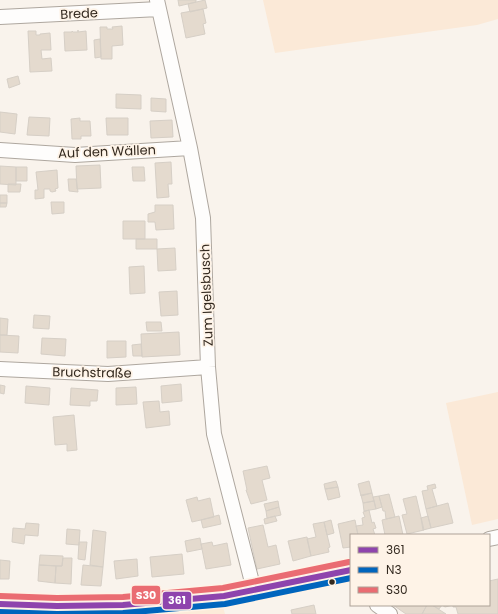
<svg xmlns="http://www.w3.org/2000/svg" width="498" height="614" font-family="Poppins,sans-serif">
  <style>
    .built { fill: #fcebd9 }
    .green { fill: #fbe9d7 }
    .building { fill: #e4dace; stroke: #d6cfc6 }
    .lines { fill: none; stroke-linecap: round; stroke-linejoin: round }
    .minor-casing { stroke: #aea79f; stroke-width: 16 }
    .minor { stroke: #fefdfc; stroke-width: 14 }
    .bus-1-casing { stroke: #fef3e7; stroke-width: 9 }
    .bus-2-casing { stroke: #fef3e7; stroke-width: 9 }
    .bus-3-casing { stroke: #fef3e7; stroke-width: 9 }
    .bus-1 { stroke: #8e44ad; stroke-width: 6 }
    .bus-2 { stroke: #0065bd; stroke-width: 6 }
    .bus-3 { stroke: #ea6c72; stroke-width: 6 }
    .bus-dot { fill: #33291f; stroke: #fef3e7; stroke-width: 1.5 }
    .labels { text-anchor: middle; stroke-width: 3.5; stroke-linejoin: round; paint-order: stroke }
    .street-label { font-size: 13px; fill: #33291f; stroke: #fef3e7 }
    .line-badge { stroke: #fef3e7; stroke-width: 1.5 }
    .badge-label { font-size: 11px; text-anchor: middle; font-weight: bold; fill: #fff }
  </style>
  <rect width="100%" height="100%" fill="#f9f3ec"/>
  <path class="built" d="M223,607l2,7h-89z"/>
  <path class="green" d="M263,0h235v19l-21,6 -202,28z
    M498,392v127l-26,6 -26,-122z"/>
  <path class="building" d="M178,0h18v2l-17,4z
    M205,0l2,8 -17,4 -2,-8z
    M203,9l3,14 -3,1 2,10 -19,4 -5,-25z
    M122,26l1,19 -11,1v13h-11l-1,-32h7v2h6l-1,-2z
    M78,30v2l8,-1 1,19 -22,1 -1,-19h8v-1l1,1h5z
    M28,31h8v4h4v-1l10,-1 1,17h-10l1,9 9,-1 1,13 -22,1z
    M100,39l1,18 -6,1 -1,-18z
    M18,76l2,8 -11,4 -2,-9z
    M116,94l25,1v14l-25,-1z
    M151,98l15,1v13l-15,-1z
    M0,112l17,2 -2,20 -15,-2z
    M29,117l21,1 -1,18 -22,-1z
    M80,118v3h10l1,15h-10v3h-9l-1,-20z
    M106,118h22v17h-21z
    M172,120l1,17 -22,1 -1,-17z
    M171,162l1,22h-4l1,13 -12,1 -2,-35z
    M100,165l1,23 -24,1 -1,-23z
    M0,166l16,1v18l-16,-1z
    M16,167h11v14h-11z
    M132,167h12l1,14h-12z
    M57,170l1,18 -3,1 1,2 -4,1 -2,-1v-2h-6v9l-9,1v-9h3l-2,-18z
    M68,179h8l2,13 -9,-1z
    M8,184h13l-1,8h-12z
    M0,195h7v8h-7z
    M51,202h13v11l-12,1z
    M0,203h7l-1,4h-6z
    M155,205h18l1,24 -18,1 -1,-8h-7v-8l7,-2z
    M123,221h22v18h-22z
    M136,239h21v10h-21z
    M175,248l1,22 -18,1 -1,-22z
    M144,266l1,27 -15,1 -1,-27z
    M177,291l1,24 -17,1 -2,-24z
    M34,315l16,1 -1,13 -16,-1z
    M0,318l8,1 -1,16h-7z
    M146,322h15l1,9h-15z
    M179,332l1,23 -38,2 -1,-23z
    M0,335l19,1 -1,17 -18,-1z
    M42,338l24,1 -1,17 -24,-2z
    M107,341h19v16l-19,1z
    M141,344l1,12h-9l-1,-11z
    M181,384l1,17 -20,2 -1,-17z
    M0,385l5,1 -1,8 -4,-1z
    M26,386l24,2 -1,17 -24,-2z
    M136,387l1,17 -21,1v-17z
    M71,388l27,2 -1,11h-7v5l-20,-1z
    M159,401l1,11 9,-1 1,14 -24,3 -3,-26z
    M74,415l3,35 -10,1v-7l-12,1 -2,-28z
    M267,466l3,12 -8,2 5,20 -16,4 -5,-14h1l-4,-19z
    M336,481l2,6 -13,2 -1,-5z
    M369,481l3,12 -11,3 -3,-12z
    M435,484l1,4 -4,1 5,17 -11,3 -4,-18 6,-1 -1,-4z
    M338,487l2,10 -12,3 -3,-11z
    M372,493l2,8 -11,2 -2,-8z
    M389,494l6,23 -9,2 -1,-8h-2l-4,-15z
    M379,496l3,11 -6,2 -3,-12z
    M416,496l8,34 -17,4 -5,-19 5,-1 -4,-15z
    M197,497l1,4 12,-3 4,19 -22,5 -6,-22z
    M278,501l1,6 -13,4 -2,-7z
    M374,501l2,8 -12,2 -1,-8z
    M448,503l5,20 -22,5 -5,-19z
    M279,507l2,8 -14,3 -1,-7z
    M369,510l3,13 2,-1 2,6 -3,1 2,6h-17l-2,-9 7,-1 -1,-7 3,-1 -2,-5z
    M219,515l2,9 -18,4 -2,-8z
    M275,516l2,5 -12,3 -1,-5z
    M399,516l4,19h-18l-3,-15z
    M428,516l3,12 -8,2 -2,-12z
    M331,520l3,13 -7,2 -3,-13z
    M355,520l3,15h-7v12l-8,1 -5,-24z
    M324,522l6,25 -2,1 1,4 -18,4 -4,-17 9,-2 -3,-13z
    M26,523l13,1 -1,12 -13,-1 -1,9 -12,-2 1,-14 12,1z
    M263,525l5,22 8,-2 4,19 -23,5 -9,-41z
    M67,529l13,1 -1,15 -13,-1z
    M93,530l13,2 -3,35 -13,-2z
    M307,537l4,19 -18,5 -5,-20z
    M200,538l2,11 -15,3 -2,-11z
    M79,542h8l-2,18 -7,-1z
    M212,542l1,4 14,-3 4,22 -25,4 -5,-25z
    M182,554l2,20 -32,3 -2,-20z
    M40,555l23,1 -1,10 -23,-1z
    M63,558h9l-1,26 -16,-1 1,-17h6z
    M137,559l1,17 -22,3 -2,-18z
    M0,560l10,1 -1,18h-9z
    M39,565l17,1 -1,17 -17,-2z
    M83,565l20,2 -2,19 -20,-1z
    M498,579v35h-40l-2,-7h-3v-2l-8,2 -3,-2h47v-24z
    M314,605l2,9h-24l-1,-4z
    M393,605h34l-5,9h-16z
    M427,605h5l14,9h-24z
    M432,605h10l-3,4z"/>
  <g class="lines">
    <defs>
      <path id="minor" d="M157,0l33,148 13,70 5,149 6,67 40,156
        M0,17l159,-8
        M0,150l75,5 115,-7
        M0,369l108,5 100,-7
        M489,539l9,-2
        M0,604l57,2 66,-1 101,-9 127,-26
        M377,605l13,9"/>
    </defs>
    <use href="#minor" class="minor-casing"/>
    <use href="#minor" class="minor"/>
    <defs>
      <path id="bus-1" d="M0,604l57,2 66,-1 101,-9 127,-26"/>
      <path id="bus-2" d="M0,612l57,2 66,-1 102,-9 126,-26"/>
      <path id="bus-3" d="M0,596l57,2 66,-1 100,-9 126,-26"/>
    </defs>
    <use href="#bus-1" class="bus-1-casing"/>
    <use href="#bus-2" class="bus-2-casing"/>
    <use href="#bus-3" class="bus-3-casing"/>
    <use href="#bus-1" class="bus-1"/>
    <use href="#bus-2" class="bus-2"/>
    <use href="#bus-3" class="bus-3"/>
  </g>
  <circle class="bus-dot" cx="332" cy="582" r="3.5"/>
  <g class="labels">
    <g class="street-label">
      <text transform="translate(79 13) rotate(-3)" y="5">Brede</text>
      <text transform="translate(107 151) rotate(-2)" y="5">Auf den Wällen</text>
      <text transform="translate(206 295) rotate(-92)" y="5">Zum Igelsbusch</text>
      <text transform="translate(92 372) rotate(1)" y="5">Bruchstraße</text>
    </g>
  </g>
  <g class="line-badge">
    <rect x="131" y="585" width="30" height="20" rx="4" fill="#ea6c72"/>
    <rect x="162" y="591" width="30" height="19" rx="4" fill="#8e44ad"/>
  </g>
  <g class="badge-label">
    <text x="146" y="599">S30</text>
    <text x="177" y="604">361</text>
  </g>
  <rect x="350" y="534" width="140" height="72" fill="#fef3e7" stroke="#ada297"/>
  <rect x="358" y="547" width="20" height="6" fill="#8e44ad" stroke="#ada297"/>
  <text x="386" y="554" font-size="12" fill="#33291f">361</text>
  <rect x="358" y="567" width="20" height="6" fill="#0065bd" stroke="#ada297"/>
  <text x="386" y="574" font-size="12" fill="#33291f">N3</text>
  <rect x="358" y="587" width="20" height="6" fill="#ea6c72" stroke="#ada297"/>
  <text x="386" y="594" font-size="12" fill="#33291f">S30</text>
</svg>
